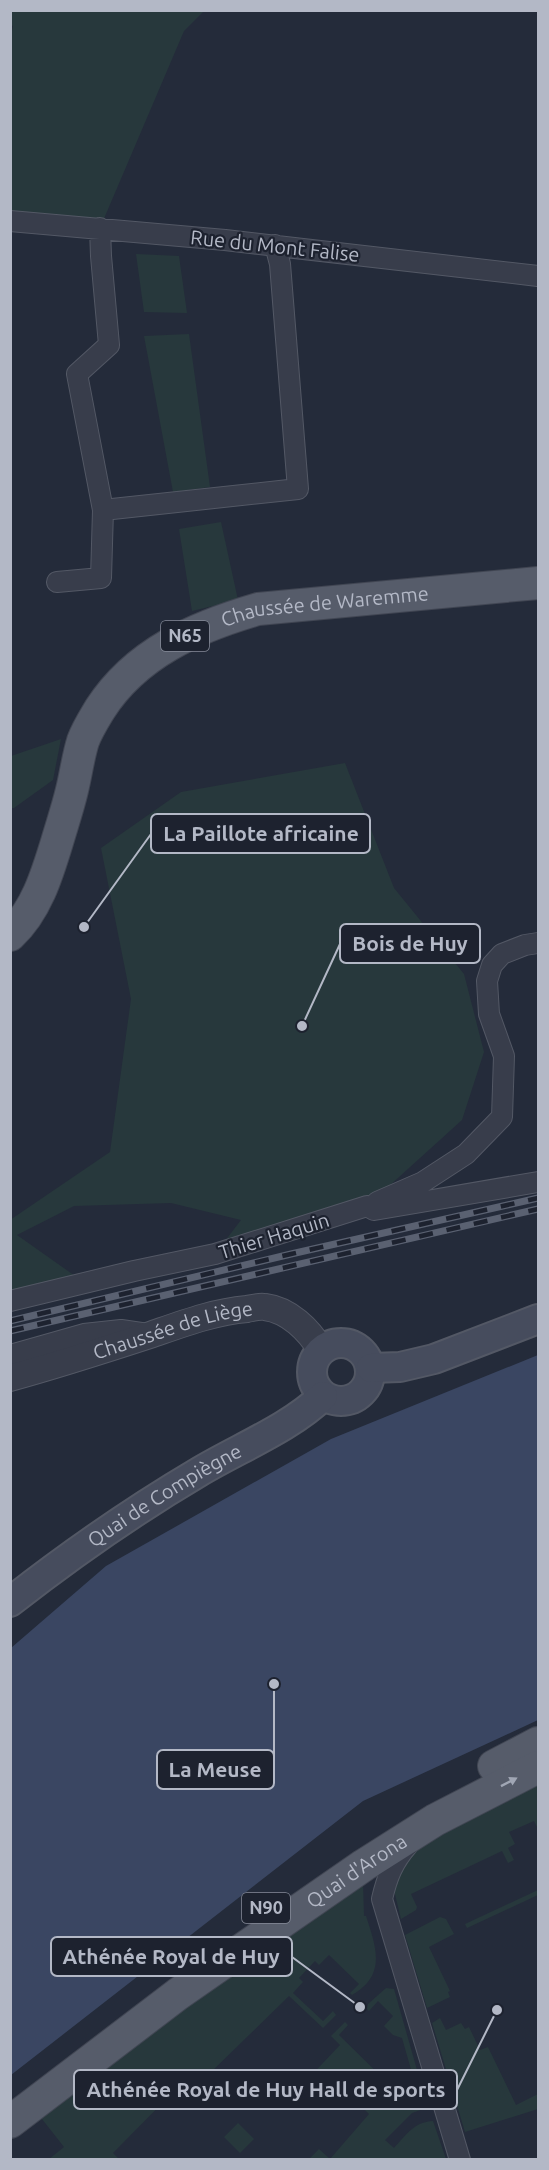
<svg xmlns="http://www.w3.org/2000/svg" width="549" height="2170" font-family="Ubuntu,sans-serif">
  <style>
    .green { fill: #27383c }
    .water { fill: #3a4662 }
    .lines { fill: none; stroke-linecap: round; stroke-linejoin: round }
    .minor-casing { stroke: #535865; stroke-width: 22 }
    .tertiary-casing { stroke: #535865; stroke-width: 28 }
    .secondary-casing { stroke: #535865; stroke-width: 32 }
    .primary-casing { stroke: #414653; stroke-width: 34 }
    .minor { stroke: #383d4b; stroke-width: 20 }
    .tertiary { stroke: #383d4b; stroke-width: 26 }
    .secondary { stroke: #464c5d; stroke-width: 28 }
    .primary { stroke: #565c6a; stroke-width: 32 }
    .rail-casing { stroke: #5a6171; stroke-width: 7 }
    .rail { stroke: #1d222f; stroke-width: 4.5; stroke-dasharray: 14; stroke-linecap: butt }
    .oneway { fill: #a0a6b4 }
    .labels { text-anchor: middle; stroke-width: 4.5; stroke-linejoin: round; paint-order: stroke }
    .shield { fill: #1d222f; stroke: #868b99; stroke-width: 1.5 }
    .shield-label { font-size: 18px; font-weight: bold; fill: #b3b8c6 }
    .street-label { font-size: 20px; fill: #b3b8c6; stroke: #1d222f }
    .leader { fill: none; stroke: #b3b8c6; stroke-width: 2 }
    .callout-dot { fill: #b3b8c6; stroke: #1d222f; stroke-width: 2 }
    .callout { fill: #1d222f; stroke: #b3b8c6; stroke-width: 2 }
    .callout-label { font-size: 21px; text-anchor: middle; font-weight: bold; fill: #b3b8c6 }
  </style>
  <rect width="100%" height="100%" fill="#242b3a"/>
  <path class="green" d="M10,11h194l-20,20 -84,197 -89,-7 -1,-182 3,-13 -2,-1z
    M136,254l43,2 8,57 -43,-1z
    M189,334l21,153 -37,5 -29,-156z
    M221,522l17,78 -46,11 -13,-82z
    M61,739l-8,41 -39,28h-3v-52z
    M345,763l49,125 70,86 20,78 -22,68 -95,86 -152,48 26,-34 -70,-17 -97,3 -57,29 68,48 -74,18 -1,-81 100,-68 21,-153 -30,-151 80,-56z
    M538,1780v49l-4,-8 -25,11 6,12 -7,4 6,12 -6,3 -6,-12 -91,43 6,13 -1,3 -15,9 -7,-29 1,-11 21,-30 65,-41z
    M363,1882l1,34h2c10,31 21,59 -14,79l-2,-2 9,-9 -30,-29 -10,10 -4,-4 -16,17 4,4 -10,11 30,28 10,-10 3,4 -13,13 -34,-32 -82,80 10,10 -8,8 -19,-19 -77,78 6,6h-70l15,-12 -26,-33 12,-17z
    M538,1890v5l-71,33 -2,-4z
    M440,1917l6,2 8,15 -25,13 21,44 -2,1 2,5 -23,11 -22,-73z
    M386,1988l8,1 33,116 -1,3 -14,5 -27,27 9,8c12,-13 20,-26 39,-27l13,38h-137l10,-10 11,10 39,-45 -7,-7 12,-13 -22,-21 -10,10 -11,-10 -18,18 -9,-8 36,-38 -9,-9 14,-14 3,3 -9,10 56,55 17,-17 -10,-35 -9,-3 -9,-9 9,-10 -15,-15 -9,10 -2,-2 1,-5z
    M440,2018l6,12 15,-7 4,6 4,-2 11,23 8,-3 28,58 22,-11v15l-73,23 -33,-109z
    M238,2123l16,16 -14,14 -16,-16z"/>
  <path class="water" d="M538,1355v365l-175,81 -352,274v-427l95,-82 225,-127z"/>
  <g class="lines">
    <defs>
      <path id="minor" d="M10,221l215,19 313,36
        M100,228l1,28 8,89 -32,29 26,136 195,-21 -18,-225 -5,-19
        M57,582l44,-4 2,-68
        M377,1202l46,-20 43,-28 36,-37 2,-61 -15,-42 -2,-33 5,-16 10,-11 23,-9 13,-2
        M10,1301l124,-30 81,-17 152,-48 7,4 164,-28
        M10,1355l74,-21 37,-4 27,4
        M408,1845c-15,17 -21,32 -26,54l78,261"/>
      <g id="tertiary">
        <path id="s1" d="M10,1378c48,-13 94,-28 140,-43 32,-11 63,-23 97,-26 5,-1 12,-3 18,-2 24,3 44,23 56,43"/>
      </g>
      <g id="secondary">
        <circle cx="341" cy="1372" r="29"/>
        <path d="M371,1368l29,-1 34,-8 104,-40"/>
        <path id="s2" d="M10,1602c60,-47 123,-91 189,-130 40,-24 91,-44 124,-76"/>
      </g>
      <g id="primary">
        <path id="s3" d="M10,935c26,-24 37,-60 47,-93 5,-17 11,-35 15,-52 4,-16 6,-33 11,-49 4,-11 11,-22 17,-32 36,-56 96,-82 158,-100l280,-26"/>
        <path d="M494,1766l44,-23"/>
        <path id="s4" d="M10,2122l168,-128 186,-129 71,-45 103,-53"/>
      </g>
    </defs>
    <use href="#minor" class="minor-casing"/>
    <use href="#tertiary" class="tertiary-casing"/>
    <use href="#secondary" class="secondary-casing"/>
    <use href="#primary" class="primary-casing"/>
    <use href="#minor" class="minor"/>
    <use href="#tertiary" class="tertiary"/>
    <use href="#secondary" class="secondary"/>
    <use href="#primary" class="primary"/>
    <defs>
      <path id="rail" d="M10,1321l281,-67 247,-56
        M10,1331l528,-122"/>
    </defs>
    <use href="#rail" class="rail-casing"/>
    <use href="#rail" class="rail"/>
  </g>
  <defs><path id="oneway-solid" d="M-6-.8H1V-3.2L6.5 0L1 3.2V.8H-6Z" transform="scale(1.5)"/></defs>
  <use class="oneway" href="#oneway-solid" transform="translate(509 1782) rotate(-27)"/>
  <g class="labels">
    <g class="shield">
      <rect x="161" y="621" width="48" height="30" rx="4.5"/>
      <rect x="242" y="1893" width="48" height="30" rx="4.5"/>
    </g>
    <g class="shield-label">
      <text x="185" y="642">N65</text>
      <text x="266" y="1914">N90</text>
    </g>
    <g class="street-label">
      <text transform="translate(275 246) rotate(6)" y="7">Rue du Mont Falise</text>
      <text dy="7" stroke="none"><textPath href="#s3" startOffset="504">Chaussée de Waremme</textPath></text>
      <text transform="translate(274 1236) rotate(-17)" y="7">Thier Haquin</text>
      <text dy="7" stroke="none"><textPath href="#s1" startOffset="170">Chaussée de Liège</textPath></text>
      <text dy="7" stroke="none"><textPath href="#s2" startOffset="188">Quai de Compiègne</textPath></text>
      <text dy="7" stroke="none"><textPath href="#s4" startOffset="428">Quai d'Arona</textPath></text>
    </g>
  </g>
  <path class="leader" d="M84 927L151 834M302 1026L340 944M274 1684L274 1769M360 2007L292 1957M497 2010L457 2090"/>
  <g class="callout-dot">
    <circle cx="84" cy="927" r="6"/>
    <circle cx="302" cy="1026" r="6"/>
    <circle cx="274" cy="1684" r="6"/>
    <circle cx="360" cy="2007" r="6"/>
    <circle cx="497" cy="2010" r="6"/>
  </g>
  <g class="callout">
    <rect x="151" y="814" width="219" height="39" rx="6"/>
    <rect x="340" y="924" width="140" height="39" rx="6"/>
    <rect x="157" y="1750" width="117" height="39" rx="6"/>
    <rect x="51" y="1937" width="241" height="39" rx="6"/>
    <rect x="74" y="2070" width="383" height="39" rx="6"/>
  </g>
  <g class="callout-label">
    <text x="261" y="841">La Paillote africaine</text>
    <text x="410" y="951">Bois de Huy</text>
    <text x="215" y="1777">La Meuse</text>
    <text x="171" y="1964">Athénée Royal de Huy</text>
    <text x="266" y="2097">Athénée Royal de Huy Hall de sports</text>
  </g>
  <rect width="549" height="2170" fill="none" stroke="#b3b8c6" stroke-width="24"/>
</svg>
